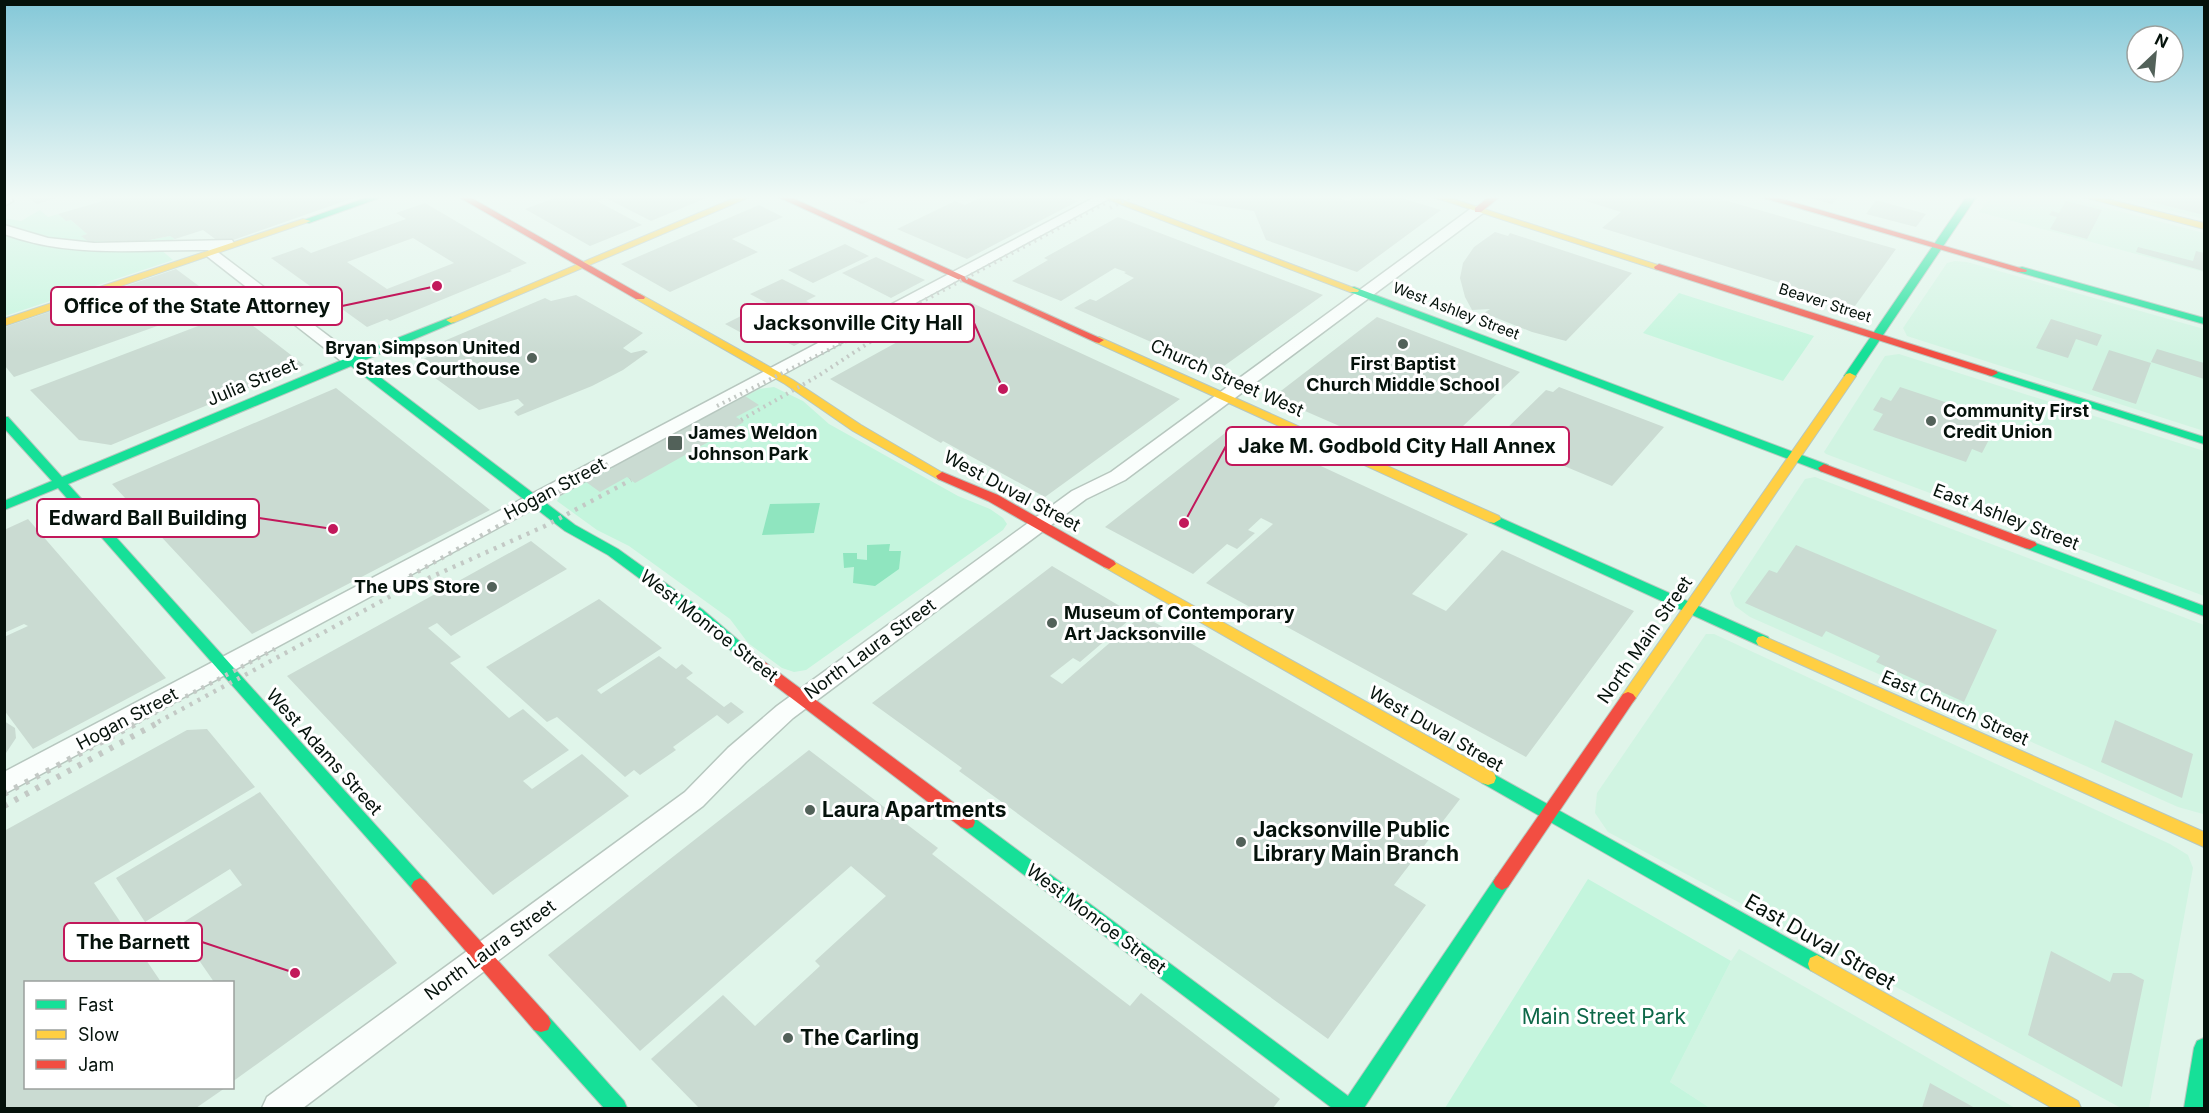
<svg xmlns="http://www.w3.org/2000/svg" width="2209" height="1113" font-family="Inter,sans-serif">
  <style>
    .built { fill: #d1f4e2 }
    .green { fill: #c4f5dd }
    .water { fill: #8fe5bf }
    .building { fill: #cadbd2; fill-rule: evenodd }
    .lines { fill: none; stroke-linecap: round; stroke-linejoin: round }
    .street-casing { stroke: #b7c7bf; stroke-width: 3 }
    .fast-casing { stroke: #b7c7bf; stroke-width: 2 }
    .slow-casing { stroke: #b7c7bf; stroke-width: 2 }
    .jam-casing { stroke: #b7c7bf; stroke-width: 2 }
    .street { fill: #fafefc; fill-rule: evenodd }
    .fast { fill: #16e098; fill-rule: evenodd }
    .slow { fill: #ffcf43; fill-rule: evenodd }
    .jam { fill: #f24e42; fill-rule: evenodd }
    .rail-far2 { stroke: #c3c9c5; stroke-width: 4; stroke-dasharray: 2 4.5; stroke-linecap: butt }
    .rail-far1 { stroke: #c3c9c5; stroke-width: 4.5; stroke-dasharray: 3 6; stroke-linecap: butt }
    .rail { stroke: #c3c9c5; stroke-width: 6; stroke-dasharray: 4 8; stroke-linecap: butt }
    .poi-dot { fill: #526159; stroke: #fff; stroke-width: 2 }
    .labels { text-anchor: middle; stroke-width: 6; stroke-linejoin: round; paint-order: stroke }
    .far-street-label { font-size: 15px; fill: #05120b; stroke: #fff }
    .poi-label { font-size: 18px; font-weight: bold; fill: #05120b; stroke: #fff; text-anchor: start }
    .street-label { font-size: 18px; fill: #05120b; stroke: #fff }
    .near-poi-label { font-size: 21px; font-weight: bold; fill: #05120b; stroke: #fff; text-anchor: start }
    .near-street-label { font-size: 21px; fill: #05120b; stroke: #fff }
    .near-park-label { font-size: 21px; fill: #0e6848; stroke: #fff }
    .leader { fill: none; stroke: #c2185b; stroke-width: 2 }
    .callout-dot { fill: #c2185b; stroke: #fff; stroke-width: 2 }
    .callout { fill: #fff; stroke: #c2185b; stroke-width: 2 }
    .callout-label { font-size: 20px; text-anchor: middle; font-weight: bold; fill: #05120b }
  </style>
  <rect width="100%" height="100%" fill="#e0f5ea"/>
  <path class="built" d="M1991,196h69l144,37v39l-225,-60z
    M2113,196h91v23z
    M1955,261l12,1 237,67v102l-297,-95 -4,-8 44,-65z
    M1899,354l305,97v145l-378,-142 -2,-2 61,-96z
    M1815,477l389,148v187l-1,2 -25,-7 -428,-190 -15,-11 -5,-13 75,-114z
    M1706,634h8l456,210 18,11 5,13 -44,240h-28l-513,-276 -13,-19 2,-20z
    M1739,949l276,159h-305l-40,-26 61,-121z"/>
  <path class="green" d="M40,210l8,7 10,-3 8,7 5,-1 16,14 -5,2 8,7 7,-2 37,2 36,-7 5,3c-40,14 -132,5 -170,-14l-1,-7 17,3z
    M4,233l13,5 143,11 13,11 -168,56z
    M1679,293l135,43 -31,45 -140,-48z
    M774,387l29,14 26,23 129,72 32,13 13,9 4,6 -4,6 -197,140 -12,2 -12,-4 -34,-25 -18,-24 -101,-73 -32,-16 -40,-29 3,-5 199,-107z
    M1588,879l143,82 -61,121 40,26h-265z"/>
  <path class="water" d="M820,503l-6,30 -52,2 8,-31z
    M890,544l-1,7h12l-2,18 -24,17 -22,-3 1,-16 -10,1 -1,-15h14v6l10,1v-15z"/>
  <path class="building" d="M27,196h35l-25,8z
    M97,196h262l-137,48 -19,-14 -28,9 -5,-3 -36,7 -37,-2 -7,2 -9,-7 6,-2 -16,-14 -5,1 -8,-7 45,-13z
    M560,196h151l-60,25 -45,-23 -9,3 45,24 -52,21 -65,-37z
    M842,196h38l-18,8z
    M984,196h81l13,5 -111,58 -70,-30 58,-28 10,4z
    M1182,196h157l-2,1 11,4 8,-5h39l46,14 -84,62 -91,-32 -12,-29 -55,-8z
    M1570,196h140l186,53 -41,57 -253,-78 19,-16z
    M1803,196h36l-7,8z
    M2131,196h73v19l-73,-18z
    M1876,200l50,14 -10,13 -50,-13z
    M2066,201l36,9 -15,29 -37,-10 7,-12 -8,-2 3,-4 7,2z
    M425,203l102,60 -17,7 2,1 -122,50 -3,-2 -20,8 -96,-69 31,-11 9,6 95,-34 -10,-6zM413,238l41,25 -67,26 -40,-27z
    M759,205l24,12 -51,22 26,13 -88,40 -49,-28z
    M1118,217l131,50 74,28 -106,76 -143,-63 16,-9 6,2 38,-23 -10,-5 2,-1 -11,-4 -54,33 -49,-20 36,-21 -4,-2z
    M1495,232l13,4 2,-3 122,40 -66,68 -34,-9 -48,-19 6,-4 -18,1 -7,-13 -5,-19 3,-15 11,-16z
    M845,244l24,12 -56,27 -25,-13z
    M2138,247l55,14 3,-10 8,2v18l-68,-19z
    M876,257l49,23 -34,18 -49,-25z
    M176,269l46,34 -208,74 -9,-11v-39z
    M782,279l34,17 -10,5 38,19 -50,26 -29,-15 -14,7 -26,-14 42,-21 -17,-9z
    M576,295l67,38 -20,15 8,5 13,-3 4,2 -25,18 -31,16 -74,30 -4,-4 10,-7 -6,-6 -39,11 -63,-46 19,-12 -5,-5 115,-49 6,3z
    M970,302l210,97 -135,98 -102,-56 -2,2 -111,-64z
    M235,312l69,53 -193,80 -32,-5 -49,-50z
    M1377,317l143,55 -96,91 -151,-66z
    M2051,319l51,16 -5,11 -21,-7 -8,19 -32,-10z
    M2157,349l47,14v16l-53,-17z
    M2109,350l42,13 -15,41 -44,-14z
    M1559,387l105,40 -52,59 -115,-48 49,-48 7,2z
    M1900,387l87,29 -5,10 12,4 -12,23 -10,-4 -6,13 -93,-32 10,-16 -10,-4 8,-13 10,4z
    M336,388l154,122 -238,124 -140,-150z
    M745,396l14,9 -23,12 8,5 -109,61 -8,-6 -27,15 -14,-10 27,-14 -8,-6 109,-58 8,5z
    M1234,426l234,108 -56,60 34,17 56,-61 132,61 -108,146 -320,-174 67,-59 -12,-6 -13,12 7,3 -18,16 -10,-5 -34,30 -88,-47z
    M28,519l138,159 -133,71 -29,-39v-73l24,-11 -4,-2 -20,9v-103z
    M531,541l36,28 -116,67 -14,-13 -9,5 33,29 -11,6 59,55 14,-9 46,41 -46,31 9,8 50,-35 47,42 -136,99 -206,-219z
    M1796,545l201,85 -33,72 -88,-40 4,-6 -54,-25 -4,6 -77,-34 24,-33 8,3z
    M1052,566l83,49 -55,47 -7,-4 -23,18 12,8 80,-69 318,184 -66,86 32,20 -98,134 -369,-268 3,-3 -90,-65z
    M599,599l63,49 -65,42 4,4 58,-38 17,13 6,-5 11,9 -7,5 38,29 7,-5 13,10 -16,12 -11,-9 -44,32 3,3 -36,25 -6,-5 -9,7 -68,-60 -10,5 -61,-55z
    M2115,720l78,34 -11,44 -81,-36z
    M4,721l11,7 1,10 -12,18z
    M207,729l48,58 -161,96 67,99h-135v106h199l-29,20h-192v-277l183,-101z
    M809,750l129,98 -6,6 198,152 11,-13 139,106 -7,9h-574l-48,-49 72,-64 32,31 65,-60 -5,-5 71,-65 -35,-30 -211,185 -92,-96z
    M260,792l137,171 -165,119v-100h-18l-38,-55 66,-42 -12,-16 -85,53 -29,-44z
    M2051,951l59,31 3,-9h18l13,7 -22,107 -94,-52z
    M1930,1083l45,25h-53z"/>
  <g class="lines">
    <defs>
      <path id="street" d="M1097,196h17l-1110,598v-22z
        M4,197l7,1 2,3 -9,5z
        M1478,206l7,4 -2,3 -358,267 -39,19 -293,219 -47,44 -43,44 -400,302h-41l5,-11 418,-305 43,-44 49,-42 295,-215 39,-19 362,-265z
        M4,225l44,13 46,5 138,-3 2,3 -2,3 -17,4 145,110 -3,4h-12l-137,-107 -3,-3 4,-4c-69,-1 -137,9 -205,-16z"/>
      <path id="fast" d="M371,196h14l-76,27 -8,-2z
        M1967,196h10l-123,182h-8l-2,-2z
        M2022,267l182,51v6l-186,-52v-4z
        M1354,287l474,178 2,3 -6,4 -4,-1 -470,-179v-4z
        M451,317l5,3 -1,2 -95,40 215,163 43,24 85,61 55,47 2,4 -2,4h-10l-55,-47 -85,-63 -43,-24 -214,-165 -283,118 358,397 3,5 -3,5 -6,3 -6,-3 -356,-403 -54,22v-9l48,-20 -48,-53v-11h4l54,60 285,-119z
        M1992,370l212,67v7l-216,-69 -2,-2z
        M1494,515l274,122 2,4 -2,4h-10l-269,-123 -2,-3z
        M2030,541l174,65v10l-179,-68 -2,-3 2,-3z
        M1488,771l336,187 2,6 -2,6 -7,3 -7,-3 -328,-187 -2,-5 2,-5z
        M967,815l6,2 375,279 148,-219 6,-3 6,3 3,5 -147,226h-32l-371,-281 -2,-5 2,-5z
        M541,1014l7,2 76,85 3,7h-23l-70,-78 -3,-7 3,-7z
        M2204,1038v70h-20l10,-60 3,-7z"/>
      <path id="slow" d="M739,196h13l-297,126 -4,1 -5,-3z
        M1099,196h13l247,94 -1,2h-8z
        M1430,196h14l220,71 -5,3 -4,-1z
        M2080,196h15l109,27v6z
        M303,219l8,2 -307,105v-7z
        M640,294l153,86 68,45 87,51 -6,4 -4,-1 -85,-48 -68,-47 -149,-85v-4z
        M1099,337l400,179 2,3 -7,4 -5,-1 -394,-180 -1,-2z
        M1850,373l6,3 -223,326 -5,2 -5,-2 -3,-4 3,-4 223,-320z
        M1109,559l385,214 2,5 -2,5 -6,2 -6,-2 -378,-216 -2,-3 2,-3z
        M1763,636l441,196v15l-446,-202 -2,-4 2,-4z
        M1817,955l261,146 3,7h-29l-242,-138 -2,-6 2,-6z"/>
      <path id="jam" d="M457,196h11l177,101 -1,2h-8z
        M776,196h12l316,144 -5,3 -4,-1z
        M1490,196h11l-20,16h-6v-4z
        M1757,196h15l255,74 -1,2h-8z
        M1659,264l337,107 2,2 -6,3 -4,-1 -333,-106 -1,-2z
        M1824,464l211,78 2,3 -7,4 -5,-1 -205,-77 -2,-3z
        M942,472l56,23 116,66 2,3 -7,5 -5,-2 -116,-66 -50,-22 -2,-3z
        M753,656l5,1 215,160 2,5 -2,5 -6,2 -6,-2 -213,-162 -2,-4 2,-4z
        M1628,692l5,2 3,4 -3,4 -125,185 -6,3 -6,-3 -3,-5 3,-5 127,-183z
        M420,878l6,3 122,135 3,7 -3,7 -7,2 -7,-2 -120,-139 -3,-5 3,-5z"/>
    </defs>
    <use href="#street" class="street-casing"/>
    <use href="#fast" class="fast-casing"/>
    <use href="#slow" class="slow-casing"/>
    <use href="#jam" class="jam-casing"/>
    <use href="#street" class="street"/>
    <use href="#fast" class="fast"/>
    <use href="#slow" class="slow"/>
    <use href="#jam" class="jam"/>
    <path class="rail-far2" d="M1110,208l23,-12
      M717,406l169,-85 232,-125
      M741,420l77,-44 81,-53"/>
    <path class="rail-far1" d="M394,585l214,-121
      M138,722l137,-73
      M158,722l244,-132 143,-64 86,-46"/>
    <path class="rail" d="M4,794l137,-73
      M4,806l157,-85"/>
  </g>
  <linearGradient id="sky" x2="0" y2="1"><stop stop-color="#84c8d8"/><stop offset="0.56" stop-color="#f1faf6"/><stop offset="1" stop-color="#f1faf6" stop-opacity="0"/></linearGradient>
  <rect width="2209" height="352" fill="url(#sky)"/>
  <g class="poi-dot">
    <circle cx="1403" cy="344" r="6"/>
    <circle cx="532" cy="358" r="6"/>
    <circle cx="1931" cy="421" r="6"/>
    <rect x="667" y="435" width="16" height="16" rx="3"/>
    <circle cx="492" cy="587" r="6"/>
    <circle cx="1052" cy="623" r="6"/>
    <circle cx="810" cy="810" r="6"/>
    <circle cx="1241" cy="842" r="6"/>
    <circle cx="788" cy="1038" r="6"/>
  </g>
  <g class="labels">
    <g class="far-street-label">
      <text transform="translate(1825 303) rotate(18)" y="5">Beaver Street</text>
      <text transform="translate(1456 311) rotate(21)" y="5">West Ashley Street</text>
    </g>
    <g class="poi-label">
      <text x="520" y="354" text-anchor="end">Bryan Simpson United<tspan x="520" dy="21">States Courthouse</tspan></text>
      <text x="1403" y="370" text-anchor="middle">First Baptist<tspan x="1403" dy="21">Church Middle School</tspan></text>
      <text x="1943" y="417">Community First<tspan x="1943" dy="21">Credit Union</tspan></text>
      <text x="688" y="439">James Weldon<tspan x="688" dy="21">Johnson Park</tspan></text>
      <text x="480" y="593" text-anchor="end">The UPS Store</text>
      <text x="1064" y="619">Museum of Contemporary<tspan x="1064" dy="21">Art Jacksonville</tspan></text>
    </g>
    <g class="street-label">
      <text transform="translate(1227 378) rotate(24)" y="6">Church Street West</text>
      <text transform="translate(252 382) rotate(-23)" y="6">Julia Street</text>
      <text transform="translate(555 489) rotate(-28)" y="6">Hogan Street</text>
      <text transform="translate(1012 491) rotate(28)" y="6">West Duval Street</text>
      <text transform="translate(2006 517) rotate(21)" y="6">East Ashley Street</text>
      <text transform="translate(709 626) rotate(38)" y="6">West Monroe Street</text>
      <text transform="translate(1645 640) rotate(-55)" y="6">North Main Street</text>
      <text transform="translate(870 649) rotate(-36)" y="6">North Laura Street</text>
      <text transform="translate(1955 708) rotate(24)" y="6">East Church Street</text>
      <text transform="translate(127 719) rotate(-28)" y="6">Hogan Street</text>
      <text transform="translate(1436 729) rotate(30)" y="6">West Duval Street</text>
      <text transform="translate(324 752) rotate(48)" y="6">West Adams Street</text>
      <text transform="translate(1096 919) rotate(37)" y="6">West Monroe Street</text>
      <text transform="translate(490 950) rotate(-36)" y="6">North Laura Street</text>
    </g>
    <g class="near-poi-label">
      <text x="822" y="817">Laura Apartments</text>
      <text x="1253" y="837">Jacksonville Public<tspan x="1253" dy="24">Library Main Branch</tspan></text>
      <text x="800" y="1045">The Carling</text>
    </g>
    <g class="near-street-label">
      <text transform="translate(1820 942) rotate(30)" y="7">East Duval Street</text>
    </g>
    <g class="near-park-label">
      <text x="1604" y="1024">Main Street Park</text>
    </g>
  </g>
  <path class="leader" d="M437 286L342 306M1003 389L974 323M1184 523L1226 446M333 529L259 518M295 973L202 942"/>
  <g class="callout-dot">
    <circle cx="437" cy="286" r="6"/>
    <circle cx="1003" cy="389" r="6"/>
    <circle cx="1184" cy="523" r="6"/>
    <circle cx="333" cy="529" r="6"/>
    <circle cx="295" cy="973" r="6"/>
  </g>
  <g class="callout">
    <rect x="51" y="287" width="291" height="38" rx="6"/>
    <rect x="741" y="304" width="233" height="38" rx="6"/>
    <rect x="1226" y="427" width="343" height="38" rx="6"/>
    <rect x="37" y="499" width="222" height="38" rx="6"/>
    <rect x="64" y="923" width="138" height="38" rx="6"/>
  </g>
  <g class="callout-label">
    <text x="197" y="313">Office of the State Attorney</text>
    <text x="858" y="330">Jacksonville City Hall</text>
    <text x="1397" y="453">Jake M. Godbold City Hall Annex</text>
    <text x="148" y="525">Edward Ball Building</text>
    <text x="133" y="949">The Barnett</text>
  </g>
  <rect width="2209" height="1113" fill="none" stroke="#05120b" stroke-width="12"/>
  <rect x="24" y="981" width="210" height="108" fill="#ffffff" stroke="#9ba09d" stroke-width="1.5"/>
  <rect x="36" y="1000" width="30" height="9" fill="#16e098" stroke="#9ba09d" stroke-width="1.5"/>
  <text x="78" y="1011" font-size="18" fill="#05120b">Fast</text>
  <rect x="36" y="1030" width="30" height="9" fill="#ffcf43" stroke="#9ba09d" stroke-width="1.5"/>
  <text x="78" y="1041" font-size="18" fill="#05120b">Slow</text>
  <rect x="36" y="1060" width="30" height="9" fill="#f24e42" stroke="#9ba09d" stroke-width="1.5"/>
  <text x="78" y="1071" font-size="18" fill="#05120b">Jam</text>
  <g transform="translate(2155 54) rotate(26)"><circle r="28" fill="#ffffff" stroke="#9ba09d" stroke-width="1.5"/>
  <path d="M0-4.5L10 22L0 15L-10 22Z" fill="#526159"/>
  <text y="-9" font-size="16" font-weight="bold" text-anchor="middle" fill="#05120b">N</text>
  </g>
</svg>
